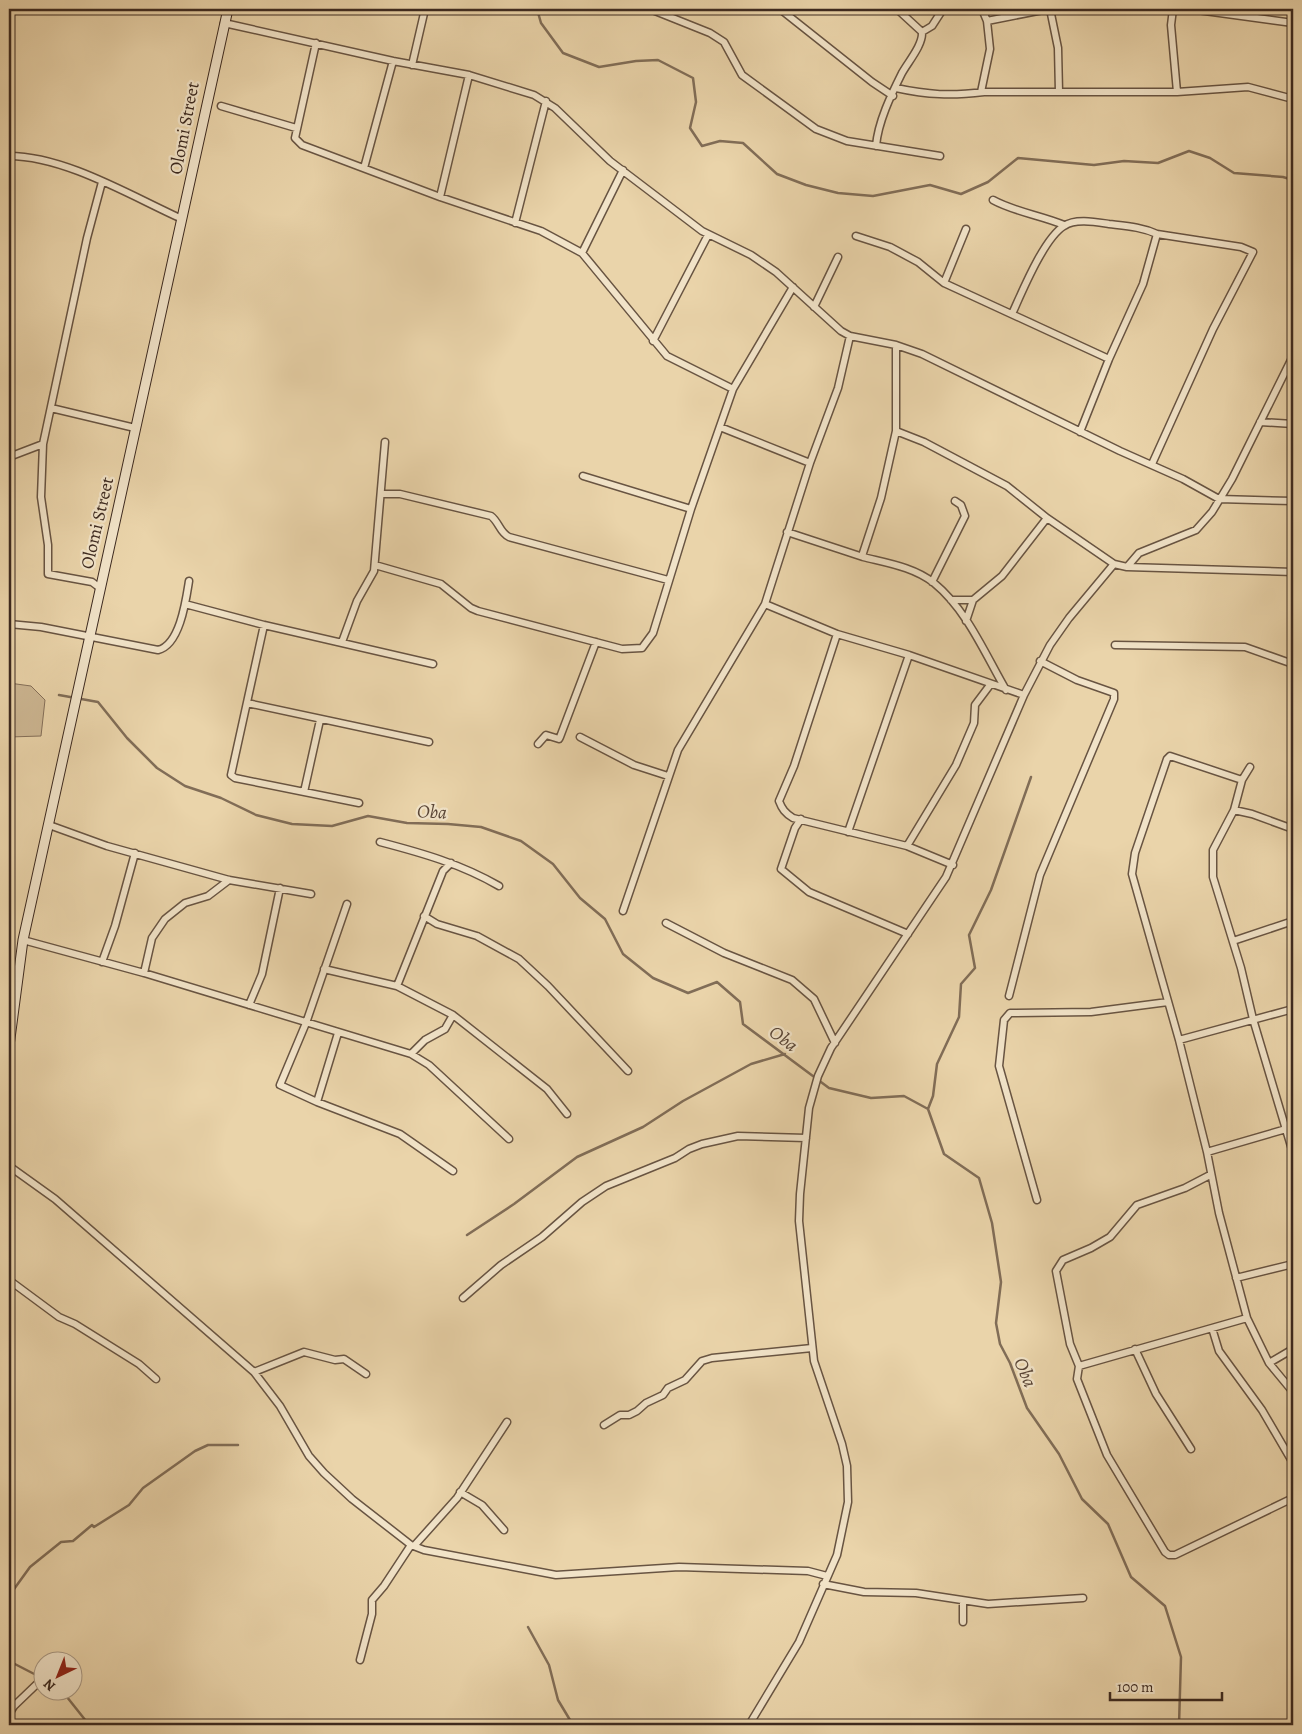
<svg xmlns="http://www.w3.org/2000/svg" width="1302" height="1734" font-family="Alegreya,serif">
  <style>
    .green { fill: #cdb793; stroke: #85705a }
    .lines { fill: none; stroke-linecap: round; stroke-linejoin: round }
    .stream { stroke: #816d57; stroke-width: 2.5 }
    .street-casing { stroke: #685442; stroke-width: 9 }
    .secondary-casing { stroke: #3d2a20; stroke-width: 11 }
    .street { stroke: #f1e3c8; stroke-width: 6 }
    .secondary { stroke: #f1e3c8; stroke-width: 9 }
    .labels { text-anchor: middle; stroke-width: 4.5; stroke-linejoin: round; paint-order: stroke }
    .street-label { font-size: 18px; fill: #3d2a20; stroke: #f1e3c8 }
    .water-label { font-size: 19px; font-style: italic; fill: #5a4637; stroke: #f1e3c8 }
  </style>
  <rect width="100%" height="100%" fill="#ead4aa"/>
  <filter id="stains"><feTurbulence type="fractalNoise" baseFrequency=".004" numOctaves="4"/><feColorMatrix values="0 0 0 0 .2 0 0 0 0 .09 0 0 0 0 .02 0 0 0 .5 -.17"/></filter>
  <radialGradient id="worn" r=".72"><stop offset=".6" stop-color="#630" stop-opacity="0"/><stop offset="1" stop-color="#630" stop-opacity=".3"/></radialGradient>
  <path class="green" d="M9,683l22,3 14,14 -4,36 -32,1z"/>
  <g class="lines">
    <path class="stream" d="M537,9l4,14 22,30 36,14 37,-6 22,-1 35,18 3,24 -6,26 12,18 18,-5 23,2 34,31 29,11 32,8 35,3 57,-11 31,9 27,-12 30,-24 76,7 30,-4 34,2 31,-12 21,7 24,15 49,4 10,3
      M59,695l39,7 29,36 30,30 28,18 36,12 35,17 36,9 40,2 36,-10 39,7 41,1 33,3 40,14 32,23 27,34 25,21 18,35 30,24 35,15 29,-11 23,20 3,22 86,64 42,10 33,-2 24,13 16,45 35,24 13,45 9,59 -5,41 4,21 10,19 17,45 32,46 23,45 26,25 23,53 34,29 16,51 -2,68
      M928,1109l5,-13 4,-32 22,-47 2,-33 14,-16 -6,-33 22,-45 40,-113
      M467,1235l47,-31 63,-47 66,-30 40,-26 68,-37 34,-10
      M9,1596l21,-29 31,-25 12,-1 19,-16 2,2 35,-22 14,-17 52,-37 13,-6h30
      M528,1627l21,38 9,35 15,25
      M9,1661l33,17
      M63,1692l23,29 1,4"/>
    <defs>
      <path id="street" d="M650,9l60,24 14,9 18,33 74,54 31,12 93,15
        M780,9l92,73 21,14
        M897,9l25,23
        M982,9l5,12 61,-12
        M1050,9l8,39 1,44
        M1173,9l-2,16 6,67
        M1190,9l103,14
        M224,23l169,38 76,14 65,20 21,13 55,53 92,70 49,24 25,17 65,59 9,5 46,9 26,9 198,97 63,28 36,20 74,2
        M316,43l-21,95 7,7 138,52 101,34 41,22 85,103 66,33
        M412,65l13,-56
        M896,88c32,7 55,8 88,4h193l71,-5 45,12
        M981,92l9,-43 -3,-28
        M221,106l75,22
        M876,146c2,-24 15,-51 26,-73 6,-11 21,-28 20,-41l10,-6 11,-17
        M9,156c56,0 122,40 173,63
        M364,168l29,-107
        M440,197l29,-122
        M993,200c22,12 47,15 71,25
        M515,223l31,-122
        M856,236l34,11 28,15 26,21 165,76
        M582,253l41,-83
        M944,283l22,-54
        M814,307l24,-50
        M1012,314c10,-22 32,-76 52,-88 11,-8 32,-4 45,-2 17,2 33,3 48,10l-14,50 -34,75 -29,73
        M653,341l55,-106
        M51,408l84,20
        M1260,422l33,2
        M720,427l90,36
        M896,431l28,11 83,44 40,32 67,46
        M9,457l34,-13
        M1152,464l61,-135 40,-77 -12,-5 -84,-13
        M583,476l108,33
        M382,494h18l91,22c8,6 9,17 18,21l159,43
        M787,532c25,8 51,17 76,25 24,6 51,10 71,26 33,27 51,71 72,107
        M862,556l19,-58 15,-67v-86
        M375,565l66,19 30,24 7,3 144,38 20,-1 11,-15 38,-124 42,-120 60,-102
        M1127,567l166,5
        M932,582l33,-66 -4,-11 -6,-4
        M100,588l-8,-6 -44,-8v-29l-7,-48 2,-53 44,-206 15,-56
        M951,600h22l29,-24 45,-58
        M185,604l79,21 169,39
        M765,604l72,30 72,21 115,40
        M966,621l7,-21
        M9,624l32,3 117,23c22,-5 28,-50 31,-69
        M264,625l-33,150 4,3 124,25
        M837,634l-43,132 -15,35c3,8 6,12 14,17l114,28 46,19
        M342,642l15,-41 17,-30 11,-129
        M1115,645l130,2 48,17
        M247,703l182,39
        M580,737l54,28 34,11
        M538,744l8,-9 13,4 1,-2 36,-95
        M1250,767l-8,13 -8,30 -21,40v27l28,91 12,51 40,134
        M1242,780l-72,-24 -3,3 -32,94 -3,21 47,166 28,112 12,61 28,105 22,45 24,29
        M304,792l16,-72
        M1234,810l18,4 41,15
        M801,819l-6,9 -14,41 28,23 99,42
        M49,825l58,21 122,34 82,14
        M848,832l61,-177
        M380,842c42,11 81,22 119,44
        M907,846l49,-81 18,-42 1,-18 15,-20
        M347,904l-41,119 -26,62 37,17 83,32 53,37
        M623,911l55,-161 87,-146 45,-141 28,-75 12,-52
        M424,916l13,8 40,12 42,23 29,27 80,85
        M666,923l58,30 68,27 22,19 21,44
        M23,940l121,33 267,81 18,11 80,74
        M1233,941l60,-20
        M102,962l13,-36 20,-73
        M324,969l73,17 56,29 94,74 20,25
        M144,973l8,-35 13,-19 20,-16 23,-7 21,-16
        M397,986l46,-115 8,-8
        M1009,996l31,-121 74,-176v-6l-37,-13 -37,-19
        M249,1005l13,-31 18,-86
        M1179,1040l114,-31
        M411,1054l14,-14 20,-11 8,-14
        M317,1102l21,-69
        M1207,1152l86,-25
        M9,1166l46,33 199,173 26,34 29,50 15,17 28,26 59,46 13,5 132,25 123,-8 129,4 19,5
        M1210,1175l-25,13 -48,17 -27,32 -19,11 -28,12 -7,11 14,73 9,22 -2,13 30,76 58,97 4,3h6l118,-57
        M1037,1200l-38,-134 5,-46 6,-7 81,-1 77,-10
        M1236,1278l57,-14
        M9,1280l50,37 16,7 64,40 17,15
        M463,1298l38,-33 41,-28 40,-35 24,-16 69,-28 14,-9 13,-5 36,-8 68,2
        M1212,1328l7,23 43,59 31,53
        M1135,1349l21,45 35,55
        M1269,1363l24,-14
        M1079,1366l168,-48
        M254,1372l50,-20 31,8 9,-1 22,15
        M604,1425l16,-10h9l8,-4 9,-8 17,-8 5,-7 17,-8 17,-19 10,-3 100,-10
        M460,1492l22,13 22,25
        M414,1546l43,-48 50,-76
        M823,1584l41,8 52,1 72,11 95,-6
        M963,1601v21
        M360,1660l12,-46v-14l12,-14 27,-41
        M9,1714l5,-8 25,-24
        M749,1725l50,-83 38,-87 11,-53 -1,-36 -5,-22 -28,-83 -15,-140 1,-27 9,-86 9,-32 13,-28 115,-171 78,-182 26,-50 19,-27 45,-54 13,3 12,-14 57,-23 16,-18 20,-33 61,-123"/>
      <path id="secondary" d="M9,1046l14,-106 205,-931"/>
    </defs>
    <use href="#street" class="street-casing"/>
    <use href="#secondary" class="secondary-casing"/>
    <use href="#street" class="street"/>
    <use href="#secondary" class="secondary"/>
  </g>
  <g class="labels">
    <g class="street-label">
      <text transform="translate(184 128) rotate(-79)" y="6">Olomi Street</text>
      <text transform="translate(97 523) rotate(-77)" y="6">Olomi Street</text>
    </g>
    <g class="water-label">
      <text transform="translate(432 811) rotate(3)" y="7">Oba</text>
      <text transform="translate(784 1038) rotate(37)" y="7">Oba</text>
      <text transform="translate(1026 1372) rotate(67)" y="7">Oba</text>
    </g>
  </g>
  <rect width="1302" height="1734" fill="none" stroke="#ead4aa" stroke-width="30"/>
  <rect x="10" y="10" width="1282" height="1714" fill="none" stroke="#3d2a20" stroke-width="2.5"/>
  <rect x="15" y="15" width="1272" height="1704" fill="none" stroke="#3d2a20"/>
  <g transform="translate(58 1676) rotate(223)"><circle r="24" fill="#f1e3c8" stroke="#a99985"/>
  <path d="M0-4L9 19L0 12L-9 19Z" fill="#8f2418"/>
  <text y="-8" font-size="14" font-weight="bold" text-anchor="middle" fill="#3d2a20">N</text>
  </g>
  <path d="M1110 1692v8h112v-8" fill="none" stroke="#3d2a20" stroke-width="2.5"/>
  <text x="1117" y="1692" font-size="15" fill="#3d2a20" stroke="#f1e3c8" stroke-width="4" paint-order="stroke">100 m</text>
  <rect width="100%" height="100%" filter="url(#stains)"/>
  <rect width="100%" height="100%" fill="url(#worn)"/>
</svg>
